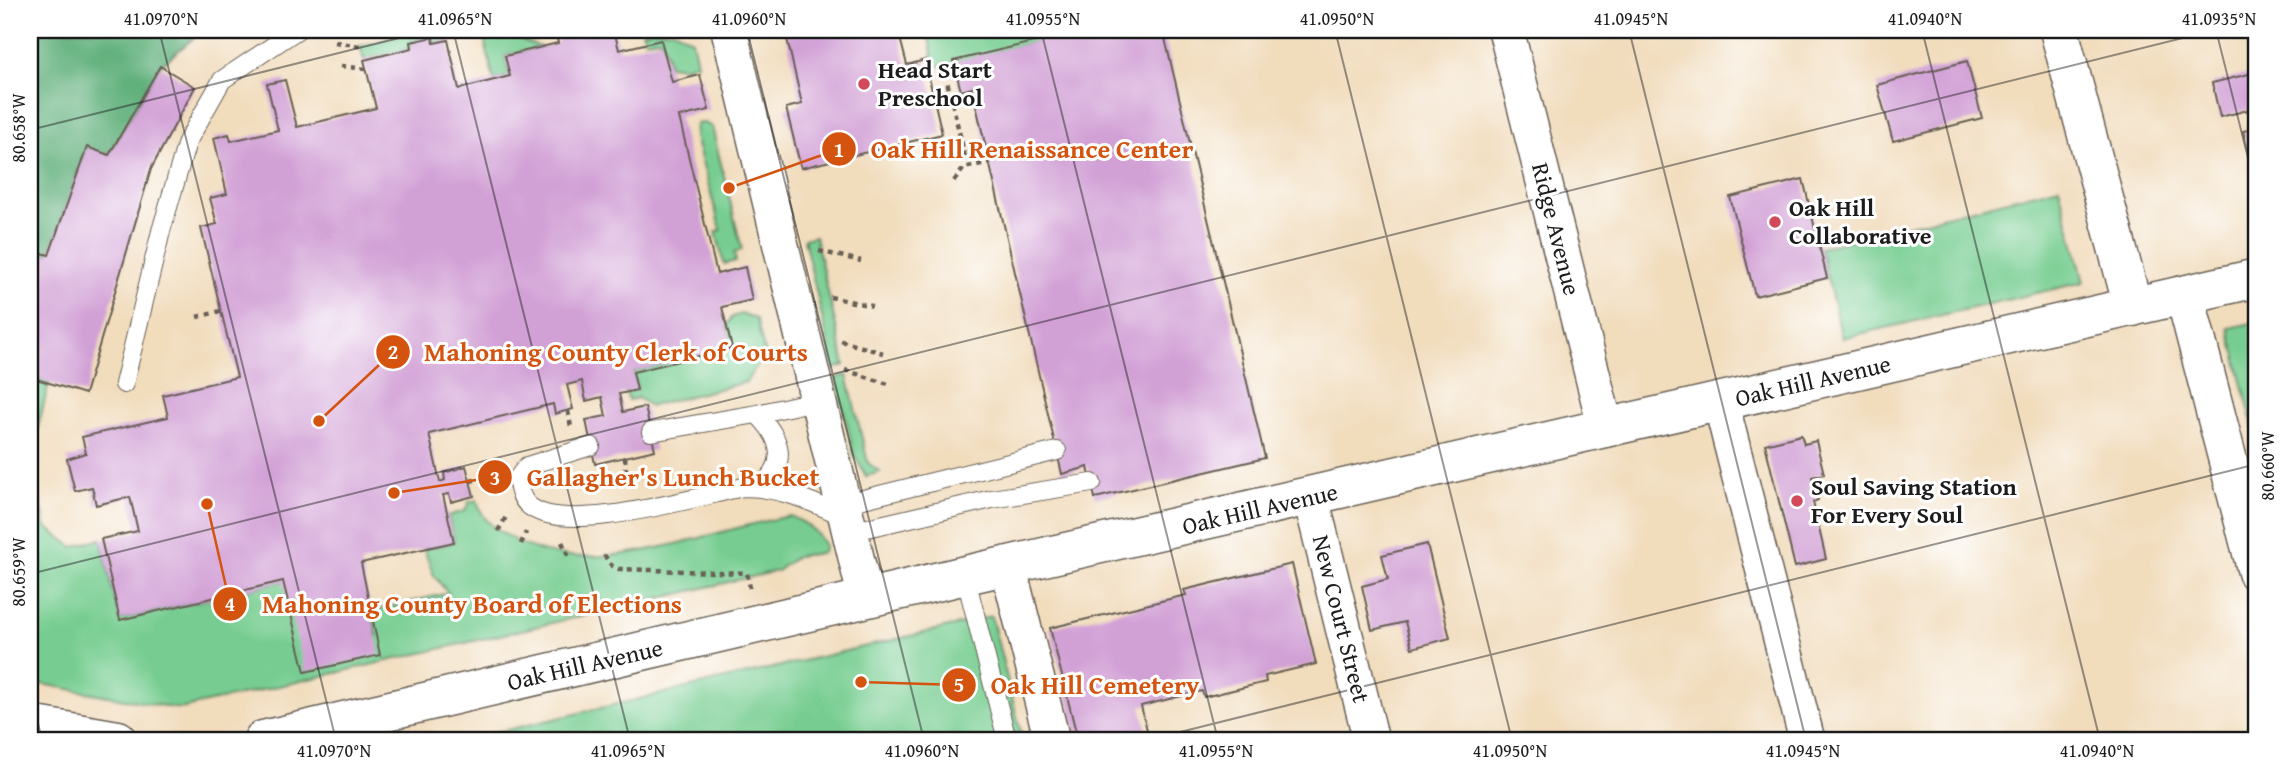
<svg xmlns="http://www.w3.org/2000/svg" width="2287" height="770" font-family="'Gentium Book Plus',serif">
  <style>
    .green { fill: #77cd91; stroke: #4a7456; stroke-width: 2 }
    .forest { fill: #61b07b; stroke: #3e664c; stroke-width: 2 }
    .building { fill: #d1a0d5 }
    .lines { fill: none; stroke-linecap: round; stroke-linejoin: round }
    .service-casing { stroke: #675f54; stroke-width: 20 }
    .minor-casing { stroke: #675f54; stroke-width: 38 }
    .tertiary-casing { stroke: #675f54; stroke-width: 41 }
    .path { stroke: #675f54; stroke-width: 4.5; stroke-dasharray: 5 5; stroke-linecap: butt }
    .service { stroke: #fff; stroke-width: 18 }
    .minor { stroke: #fff; stroke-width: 35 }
    .tertiary { stroke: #fff; stroke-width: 38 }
    .ticks { fill: none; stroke: #1c1c1c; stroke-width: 2; stroke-opacity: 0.45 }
    .poi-dot { fill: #d1495b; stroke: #fff; stroke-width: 2.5 }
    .labels { text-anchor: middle; stroke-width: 6; stroke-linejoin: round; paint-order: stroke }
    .poi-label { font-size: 24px; font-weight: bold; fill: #1c1c1c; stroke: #fff; text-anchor: start }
    .street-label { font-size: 24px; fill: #1c1c1c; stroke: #fff }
    .leader { fill: none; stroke: #d4530e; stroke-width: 2.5 }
    .callout-dot { fill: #d4530e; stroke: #fff; stroke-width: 2.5 }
    .mark-label { font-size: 21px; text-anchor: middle; font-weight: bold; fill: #fff }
    .callout-label { font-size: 26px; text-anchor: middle; font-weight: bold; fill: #d4530e; stroke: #fff; stroke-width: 6; stroke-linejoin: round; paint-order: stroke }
    .neatline { fill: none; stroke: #1c1c1c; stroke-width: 2.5 }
    .ticks-label { font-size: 18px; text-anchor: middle; fill: #1c1c1c }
  </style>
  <rect width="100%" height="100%" fill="#fff"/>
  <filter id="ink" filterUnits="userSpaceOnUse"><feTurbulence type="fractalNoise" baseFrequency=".0143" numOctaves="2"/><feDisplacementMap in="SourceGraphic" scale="14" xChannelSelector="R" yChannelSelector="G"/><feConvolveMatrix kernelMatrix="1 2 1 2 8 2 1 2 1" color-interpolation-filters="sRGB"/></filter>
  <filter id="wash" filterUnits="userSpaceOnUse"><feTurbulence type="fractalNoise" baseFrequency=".00686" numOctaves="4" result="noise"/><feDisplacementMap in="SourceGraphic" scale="28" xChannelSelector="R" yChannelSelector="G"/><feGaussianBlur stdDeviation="1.57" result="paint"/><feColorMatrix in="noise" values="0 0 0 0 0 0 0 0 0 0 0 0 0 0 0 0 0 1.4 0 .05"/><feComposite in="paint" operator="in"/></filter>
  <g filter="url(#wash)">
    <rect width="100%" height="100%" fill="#f1dcbc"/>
    <path class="green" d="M420,30h42l-15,3 1,7 -14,3 -2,-6 -21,5 1,6 -48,12 -4,-14z
      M482,30h27l15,11 17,6 -36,9 5,20 -16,4z
      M652,30h22l18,10 5,23 -14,4 -14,-2 -6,-24 -5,-3 -12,2 -4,-8z
      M927,30h157l-149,37z
      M704,123l8,4 30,123 -8,3 2,8 -12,3 -8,-32 5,-2 -26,-93 1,-13z
      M2059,187l25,95 -242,56 -22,-90z
      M815,236l30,129 -11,4 -30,-130z
      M741,314l15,5 9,34 -19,29 -96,24 -12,-8 -10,2 -2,-8 11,-3 -4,-17 98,-24 -4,-22 5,-9z
      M2257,322v120l-28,-114z
      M847,375l21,88 12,9 -14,4 -12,-21 -18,-77z
      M30,377l19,6 -18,73 15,71 27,20 28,-8 19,81 163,-39 94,54 -5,-24 76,-18 -14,-17 -10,-27 30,-7 -6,-26 17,-5 4,-9 8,-2c5,21 16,27 34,38 78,47 196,-8 279,-22 16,7 27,14 35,30l-3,7 -25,3 -20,15 -597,138 -150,-27z
      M991,616l32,124h-560l503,-117z"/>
    <path class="forest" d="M30,30h173l-43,36 -51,89 -23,-7 -37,107 -15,-4 -4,13z"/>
    <g id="blocks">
      <path class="building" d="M555,30h59l5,20 42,-10 11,42 28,-7 9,35 -30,7 38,157 28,-7 7,33 -30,7 10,41 -99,24 4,18 -18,4 4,18 22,-5 10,43 -60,14 -9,-44 20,-4 -4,-19 -16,4 -4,-20 -15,4 6,24 -18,5 -2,-10 -124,30 11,48 5,-2 -1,-7 22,-7 8,30 -23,6 -2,-8 -6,1 11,47 -93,21 19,92 -75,17 -22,-91 -163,39 -19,-81 37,-8 -8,-34 -34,8 -4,-18 -17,4 -8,-32 19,-6 -4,-16 86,-20 -5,-22 74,-18 -36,-149 16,-4 -7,-26 17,-4 -13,-56 15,-4 2,7 47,-11 -11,-46 18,-4 12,47 79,-19 -12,-48 48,-12 -1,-6 22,-5 1,6 14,-3 11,49 51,-13 -5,-20 53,-13z
        M785,30h113l9,35 18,-5 17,74 -141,34 -15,-60 16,-4z
        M1084,30h79l102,428 -170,40 -7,-31 -26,7 -90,-386 -11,3 -8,-30z
        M1967,61l15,57 -89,23 -16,-56z
        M160,66l35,21 -44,82 -66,225 -55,-17v-113l4,-13 15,4 38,-108 22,8z
        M2257,72v109h-1l-13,-50 10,-2 -5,-19 -28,7 -8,-34z
        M1803,179l24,99 -72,18 -25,-99z
        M1801,435l3,9 12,-3 8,33 -12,3 6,23 -5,2 13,57 -31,8 -30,-123z
        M1427,544l23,94 -38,10 -7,-26 -33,8 -10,-44 26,-7 -6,-24z
        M1292,564l24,100 -51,12 1,6 -62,15 -2,-6 -61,15 8,32 -71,2 -28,-112 136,-33 -2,-5z"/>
    </g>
  </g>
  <g filter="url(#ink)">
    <use href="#blocks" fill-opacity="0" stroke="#675f54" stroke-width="2"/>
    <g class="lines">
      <defs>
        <path id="service" d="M124,384l37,-153 26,-89 35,-62 75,-50
          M757,414c25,25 32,49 3,73
          M651,432l106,-18 62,-14
          M591,446l-64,20 -10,13c2,9 3,18 10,25 34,34 171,-8 217,-17 37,0 68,15 101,30
          M843,504l214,-53
          M850,532l142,-33 100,-16
          M965,575l42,165"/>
        <path id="minor" d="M729,30l137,569
          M1506,30l100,399
          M1721,403l86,337
          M1311,498l60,242
          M1008,566l44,174"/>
        <path id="tertiary" d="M2059,30l74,277
          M2185,296l72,276
          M30,725l88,15
          M263,740l707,-166 1287,-296"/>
      </defs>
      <use href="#service" class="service-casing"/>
      <use href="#minor" class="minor-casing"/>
      <use href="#tertiary" class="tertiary-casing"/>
      <path class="path" d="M335,42l25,4
        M943,64l22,93
        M341,66l25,3
        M954,181l10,-13 26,-6
        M819,251l42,10
        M830,297l42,9
        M197,317l24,-6
        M841,341l42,12
        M845,370l46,15
        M568,411l3,16
        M625,457l2,30
        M470,481l5,-1
        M498,531l8,-14
        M562,542l7,15
        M521,544l5,-12
        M604,555l8,11 7,3 128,4 3,15"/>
      <use href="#service" class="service"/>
      <use href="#minor" class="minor"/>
      <use href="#tertiary" class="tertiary"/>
    </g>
  </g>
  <path class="ticks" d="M159,30l177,710M453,30l177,710M747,30l177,710M1041,30l177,710M1335,30l177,710M1629,30l177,710M1922,30l178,710M2216,30l41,164M30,130l401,-100M30,574l2185,-544M30,690l12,50M1148,740l1109,-276"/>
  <g class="poi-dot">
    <circle cx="864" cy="84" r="7"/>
    <circle cx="1775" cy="222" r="7"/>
    <circle cx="1797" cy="501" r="7"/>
  </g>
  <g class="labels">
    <g class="poi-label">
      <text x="878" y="78">Head Start<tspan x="878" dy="28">Preschool</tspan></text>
      <text x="1789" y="216">Oak Hill<tspan x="1789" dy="28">Collaborative</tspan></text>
      <text x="1811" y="495">Soul Saving Station<tspan x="1811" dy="28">For Every Soul</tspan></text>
    </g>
    <g class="street-label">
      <text transform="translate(1556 229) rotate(76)" y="8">Ridge Avenue</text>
      <text transform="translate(1813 381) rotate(-13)" y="8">Oak Hill Avenue</text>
      <text transform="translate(1260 509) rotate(-13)" y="8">Oak Hill Avenue</text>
      <text transform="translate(1341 619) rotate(76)" y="8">New Court Street</text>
      <text transform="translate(585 665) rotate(-13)" y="8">Oak Hill Avenue</text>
    </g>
  </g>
  <path class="leader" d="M729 188L839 149M319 421L393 352M394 493L495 477M207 504L230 604M861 682L959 685"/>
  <g class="callout-dot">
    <circle cx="729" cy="188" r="7"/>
    <circle cx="319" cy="421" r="7"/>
    <circle cx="394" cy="493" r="7"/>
    <circle cx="207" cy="504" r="7"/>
    <circle cx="861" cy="682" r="7"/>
    <circle cx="839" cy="149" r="18"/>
    <circle cx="393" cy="352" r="18"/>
    <circle cx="495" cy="477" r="18"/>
    <circle cx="230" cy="604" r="18"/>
    <circle cx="959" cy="685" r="18"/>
  </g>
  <g class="mark-label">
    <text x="839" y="157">1</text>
    <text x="393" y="359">2</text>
    <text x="495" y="485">3</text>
    <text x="230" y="611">4</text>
    <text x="959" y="692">5</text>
  </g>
  <g class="callout-label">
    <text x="1032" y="158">Oak Hill Renaissance Center</text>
    <text x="616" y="361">Mahoning County Clerk of Courts</text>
    <text x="673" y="486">Gallagher's Lunch Bucket</text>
    <text x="472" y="613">Mahoning County Board of Elections</text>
    <text x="1095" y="694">Oak Hill Cemetery</text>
  </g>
  <rect width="2287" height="770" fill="none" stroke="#fff" stroke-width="77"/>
  <rect x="38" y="38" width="2210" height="694" class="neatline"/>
  <g class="ticks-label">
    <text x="161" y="25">41.0970°N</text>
    <text x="455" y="25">41.0965°N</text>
    <text x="749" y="25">41.0960°N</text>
    <text x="1043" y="25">41.0955°N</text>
    <text x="1337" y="25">41.0950°N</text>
    <text x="1631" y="25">41.0945°N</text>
    <text x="1925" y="25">41.0940°N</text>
    <text x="2219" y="25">41.0935°N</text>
    <text transform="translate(19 128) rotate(-90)" y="6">80.658°W</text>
    <text transform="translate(2268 466) rotate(-90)" y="6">80.660°W</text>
    <text transform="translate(19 572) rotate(-90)" y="6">80.659°W</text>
    <text x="334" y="757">41.0970°N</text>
    <text x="628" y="757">41.0965°N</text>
    <text x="922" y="757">41.0960°N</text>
    <text x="1216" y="757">41.0955°N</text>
    <text x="1510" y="757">41.0950°N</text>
    <text x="1803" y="757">41.0945°N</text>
    <text x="2097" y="757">41.0940°N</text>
  </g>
</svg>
